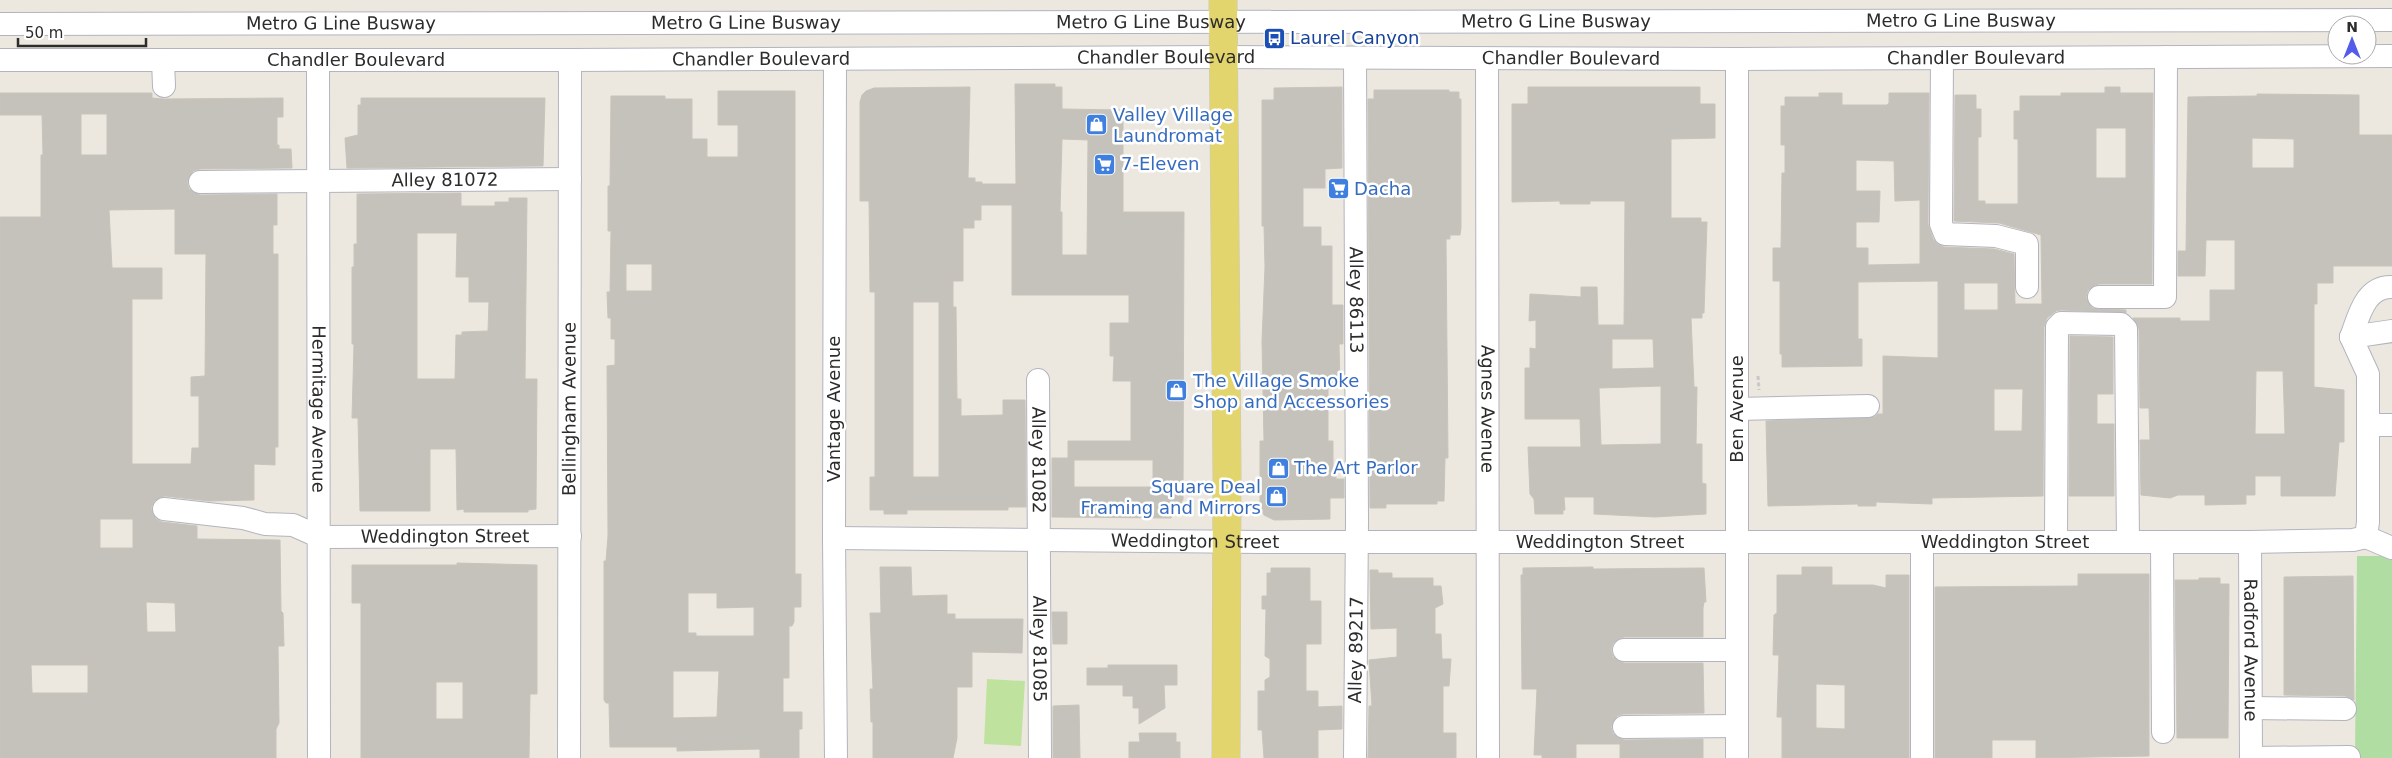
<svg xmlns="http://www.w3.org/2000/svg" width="2392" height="758" font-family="'DejaVu Sans',sans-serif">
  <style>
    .green { fill: #b0dda2 }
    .pitch { fill: #bfe39f }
    .building { fill: #c5c2bb; stroke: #c8c4ba; fill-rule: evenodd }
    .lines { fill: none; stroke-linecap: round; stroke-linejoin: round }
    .minor-casing { stroke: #b3b4be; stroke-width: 24 }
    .major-casing { stroke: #c8c8c8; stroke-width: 29 }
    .path { stroke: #c8c8c8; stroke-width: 3; stroke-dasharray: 4 2.5; stroke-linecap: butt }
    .minor { stroke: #fff; stroke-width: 22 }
    .major { stroke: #e3d56e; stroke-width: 28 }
    .labels { text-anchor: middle; stroke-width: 5; stroke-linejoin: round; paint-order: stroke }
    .street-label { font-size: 18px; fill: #2c2c2c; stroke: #fff }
    .transit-label { font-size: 18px; fill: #164399; stroke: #fff; text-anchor: start }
    .shop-label { font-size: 18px; fill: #366cbe; stroke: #fff; text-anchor: start }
  </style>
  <rect width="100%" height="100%" fill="#ece8e0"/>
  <path class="green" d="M2357,556h35v202h-37z"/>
  <path class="pitch" d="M987,679l38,2 -4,65 -37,-2z"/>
  <path class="building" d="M1015,84h40v3h7v22l61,1v102h61l-1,288 -12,18 -119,-1v-59h16v-17h63v-60h-18l1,-25h-4v-33h19v-28h-117v-90h-31v15h-7v8h-11v53h-10v26h3l1,92h4v17l42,-1v-15h22l1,107h-18v3h-101v4h-23v-4h-14v-33h5v-185h-5l-1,-91h-9v-99l2,-7 4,-4 8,-3 96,-1 -2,91h7v4h7v2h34zM1062,139l26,1 -1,115h-25v-43h-2zM913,302h26v175h-26zM1074,460h79v27h-79z
    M1342,87v81l-17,1v19h-22v39h18v19h11v59h11v39h-4l1,39 -12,1v57h5v34h3v4h8v19h-14v21l-56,1 -10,-5 -4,-9v-65h4l-2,-100 3,-74 -1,-41h-2v-126h12v-12z
    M1528,87h172v17h15v34l-44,1v79h30v4h6l-3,91h-2v5h-11l3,69h3l-1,57h6v39l4,1v30l-51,3 -61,-3v-17h-30l1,13h-2v4h-28l-1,-15 -4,-5 -2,-47h53l-1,-28h-55v-51h5v-20l6,1v-29l-7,1 1,-27 51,3v-10h16l1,38h26l1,-124h-35v3h-30v-3l-48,1v-98h16zM1612,339h41l1,29 -42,1zM1661,386v58l-60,1 -2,-57z
    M2105,87h15v6h33l-1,191h-53l-11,6 -2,7 6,11 34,2v3l-65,-3 -5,1 -9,7 -3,9 -1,169 -111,2v6l-56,-2v4h-18v-2l-90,2 -2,-85 108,-4 4,-3h5v-58l55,2v-77l-80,1v57h4v27l-80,1v-13h-2v-73h-7v-33h8l1,-75h3v-28h-4v-39h4v-9h34v-4h23v12h45l2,-2v-10h40l-1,131 5,15 4,5 7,3 50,2 20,5 1,50h27l-1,-69 -42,-12 -45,-2 1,-126h21v14h5v28h-3v64h7v3h33v-65h-4v-28h6v-15h41v-3h44zM2096,128h30v50h-30zM1856,160l38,1 1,40 25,-1v64l-52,1v-17h-12v-26h23l1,-31h-24zM1964,283h34v27h-34zM1994,389h29l-1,42h-28z
    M1374,90h75v2h10v7h2v129l-1,7h-10v4h-4l2,219h-3l-1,43h-7v3h-51v4h-16l-2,-409h6z
    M718,91h77v483h6v33h-7v15l-2,4h-3v52h-6v34h19v17h-3v29h-39v-9l-83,2v-4h-67l-1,-44h-3l-2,-3v-139h2l2,-25 -1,-170 8,-1v-26h-4v-21h-3l-1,-26h3l1,-61h-3v-45h2l1,-90h54v3h27v40h15v18h31v-32h-20zM626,264h26v27h-26zM688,593h29v15l37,-1v29h-58v-3h-8zM673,671h46l-2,46 -44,1z
    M0,93h152v5l12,1 119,-1v19h-6v28h2v4h12l1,19 -92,1 -7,2 -6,11 2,7 11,6 77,-1v31h-4v29h5v193h-3v18l-21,-1v36l-45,1 -44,-5 -11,5 -3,7 5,11 6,3 35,4v13l83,1 1,71 2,2 1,33h-6l1,77 -3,6v29h-276v-541h41v-62h2l-1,-40h-42zM81,114h26v41h-26zM175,209v45h31l-1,122 -14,1v19h8v52h-7l-1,16h-59v-165h30v-31h-50l-3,-58zM100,519h33v29h-33zM146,602l29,1 1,29h-29zM31,665h57v28h-56z
    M2257,94l102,1v40h33v131h-59v17h-16v21h-3v83l30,3v52h-5l-4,54h-54v-20h-26v19h-9v9l-41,1v-10h-27l-8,3 -29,-3 -1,-55h10l-1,-32h-9l-1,-79 -6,-11h47v3h30v-31h25v-50h-29l-1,36h-27v-25h8l2,-154 69,-1zM2252,138l42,1v29h-42zM2256,371h27l2,63h-30z
    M361,98h184l-2,68 -196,2 -2,-30 13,-3v-30h3z
    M461,193v13h34v-4h14v-4h18l-2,181h12l-1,130 -8,1v2h-64v-3l-7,1 -1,-61h-26v62h-70l-2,-93h-6l2,-74h-2v-77h2v-23h3v-50zM417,233h40l-1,44h13v25h20l-1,29 -26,1v3h-6l-1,44h-38z
    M2070,336l43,1v57h-16v30h17v72h-45z
    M457,563l80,2v129h-7l-1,64h-168v-155h-9v-38h105zM436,682h27v37h-27z
    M880,567h31l1,29 35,-1v19h8v5h68l-1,34 -50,-1v35h-15v51l-4,20h-80v-36h-2l-1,-33h3l-3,-76h11z
    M1593,567v2l111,-1 2,34h-2l-1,6v29h-79l-11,6 -2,7 2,7 11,6h79l1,50 -81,1 -6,2 -6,11 2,7 11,6 79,-1v19h-83v-14h-44v14h-34v-3h-8l3,-66h-15l-1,-114h2v-7z
    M1802,567h30v18h41l13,3v-13h23v183h-127v-41h-5l2,-62h-6l1,-40 3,-2v-38h25zM1816,684l29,1v44l-29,-1z
    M1271,568h39v33h11v43h-15v47h12v16l24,-1v23l-24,1v28h-54l-2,-28h-4v-39h7v-11l5,-3v-18l-5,-3 1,-47h-4v-13h5v-23h4z
    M1370,570h8v3h14v5h41v8h8l2,18 -8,4v26h6l1,25h9l-2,27h-6v47h13v25h-88l1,-52h3l-3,-46 28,-3v-29l-26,1z
    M2078,574h71v182l-113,2v-18h-44v18h-57v-171l143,-1z
    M2353,576l1,124 -9,-4 -61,-1v-118z
    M2199,578h21v6h9l-1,154h-51l-2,-158h24z
    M1052,612h15v32h-14z
    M1108,665h69v20h-13l1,23 -26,16v-16h-6v-12h-10v-11h-36v-17h21z
    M1079,705l1,53h-27v-52z
    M1139,733h37v9h4v16h-51v-16h11z"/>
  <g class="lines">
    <defs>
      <g id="minor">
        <path id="s1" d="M0,24l2392,-4"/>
        <path d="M1942,58l-1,166 4,10 51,2 31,8v43"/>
        <path d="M835,59l-1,479 2,220"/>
        <path id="s2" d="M1355,59l2,462 -2,237"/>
        <path id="s3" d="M1487,59l1,699"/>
        <path id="s4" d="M0,60h570l652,-3 515,2 655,-3"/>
        <path d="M163,60l1,26"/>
        <path id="s5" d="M318,60l1,698"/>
        <path id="s6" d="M200,182l370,-3"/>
        <path d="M2099,297h66l1,-240"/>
        <path d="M2351,337l17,37v148l-2,15"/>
        <path d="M2351,337c8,-21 14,-51 41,-50"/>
        <path d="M2351,337l41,-6"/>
        <path id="s7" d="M1038,380l2,378"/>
        <path d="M1737,409l131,-3"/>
        <path d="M2368,425h24"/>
        <path id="s8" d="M164,509l79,9 22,6 28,1 27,12 250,-1"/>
        <path d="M2366,537l26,11"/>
        <path id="s9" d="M834,538l427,4h989l103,-2 13,-3"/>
        <path d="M2056,542l1,-215 4,-4 60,1 5,5 2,213"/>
        <path d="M2162,542l1,190"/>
        <path id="s10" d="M2250,542l1,216"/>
        <path d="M1624,650h113"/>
        <path d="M2251,708l94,1"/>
        <path d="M1624,727l113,-1"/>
        <path id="s11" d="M569,758l1,-698"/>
        <path d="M1737,758v-699"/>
        <path d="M1922,758v-216"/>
        <path d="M2251,758l98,-1"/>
      </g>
      <path id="major" d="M1223,0l4,472 -1,286"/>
    </defs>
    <use href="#minor" class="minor-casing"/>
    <use href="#major" class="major-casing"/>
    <path class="path" d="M1758,376l1,14"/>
    <use href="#minor" class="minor"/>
    <use href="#major" class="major"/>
  </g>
  <defs>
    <symbol id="bus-square" viewBox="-11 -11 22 22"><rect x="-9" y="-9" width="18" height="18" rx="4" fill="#1a4fb4" stroke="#fff"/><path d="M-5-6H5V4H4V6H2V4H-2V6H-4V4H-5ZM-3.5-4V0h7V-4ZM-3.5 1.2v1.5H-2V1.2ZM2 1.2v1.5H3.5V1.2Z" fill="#fff"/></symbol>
    <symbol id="shop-square" viewBox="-11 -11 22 22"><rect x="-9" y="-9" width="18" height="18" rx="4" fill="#3f7fe0" stroke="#fff"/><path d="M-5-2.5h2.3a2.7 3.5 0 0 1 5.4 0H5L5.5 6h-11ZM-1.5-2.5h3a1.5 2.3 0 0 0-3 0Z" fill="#fff"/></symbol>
    <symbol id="supermarket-square" viewBox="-11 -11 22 22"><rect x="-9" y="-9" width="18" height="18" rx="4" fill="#3f7fe0" stroke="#fff"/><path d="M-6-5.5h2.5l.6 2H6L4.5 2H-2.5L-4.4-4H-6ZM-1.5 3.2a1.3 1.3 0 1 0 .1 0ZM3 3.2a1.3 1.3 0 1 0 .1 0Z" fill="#fff"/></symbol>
  </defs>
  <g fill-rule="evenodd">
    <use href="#bus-square" x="1262" y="26" width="25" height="25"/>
    <use href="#shop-square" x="1084" y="112" width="25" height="25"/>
    <use href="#supermarket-square" x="1092" y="152" width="25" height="25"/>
    <use href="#supermarket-square" x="1326" y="176" width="25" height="25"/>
    <use href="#shop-square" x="1164" y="378" width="25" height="25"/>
    <use href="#shop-square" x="1266" y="456" width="25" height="25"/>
    <use href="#shop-square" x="1264" y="484" width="25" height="25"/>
  </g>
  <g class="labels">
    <g class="street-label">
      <text dy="6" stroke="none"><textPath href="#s1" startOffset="1961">Metro G Line Busway</textPath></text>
      <text dy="6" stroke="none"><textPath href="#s1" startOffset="1151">Metro G Line Busway</textPath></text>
      <text dy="6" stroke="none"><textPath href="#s1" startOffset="1556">Metro G Line Busway</textPath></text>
      <text dy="6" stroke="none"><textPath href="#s1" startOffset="746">Metro G Line Busway</textPath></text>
      <text dy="6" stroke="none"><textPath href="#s1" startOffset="341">Metro G Line Busway</textPath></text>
      <text dy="6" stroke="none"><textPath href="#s4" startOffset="1166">Chandler Boulevard</textPath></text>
      <text dy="6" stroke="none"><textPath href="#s4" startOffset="1976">Chandler Boulevard</textPath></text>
      <text dy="6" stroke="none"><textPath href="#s4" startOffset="1571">Chandler Boulevard</textPath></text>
      <text dy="6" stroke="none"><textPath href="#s4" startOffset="356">Chandler Boulevard</textPath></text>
      <text dy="6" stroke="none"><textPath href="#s4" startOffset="761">Chandler Boulevard</textPath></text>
      <text dy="6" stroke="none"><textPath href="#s6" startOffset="245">Alley 81072</textPath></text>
      <text dy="6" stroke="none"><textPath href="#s2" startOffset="241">Alley 86113</textPath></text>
      <text dy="6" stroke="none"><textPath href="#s3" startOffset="350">Agnes Avenue</textPath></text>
      <text dy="6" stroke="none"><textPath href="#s5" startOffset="349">Hermitage Avenue</textPath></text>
      <text dy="6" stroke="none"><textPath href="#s11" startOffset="349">Bellingham Avenue</textPath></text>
      <text transform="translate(834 409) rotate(-90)" y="6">Vantage Avenue</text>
      <text transform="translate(1737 409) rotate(-90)" y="6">Ben Avenue</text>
      <text dy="6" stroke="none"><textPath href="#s7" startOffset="80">Alley 81082</textPath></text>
      <text dy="6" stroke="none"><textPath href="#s8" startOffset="285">Weddington Street</textPath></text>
      <text dy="6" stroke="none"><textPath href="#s9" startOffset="361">Weddington Street</textPath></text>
      <text dy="6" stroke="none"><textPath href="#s9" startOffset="766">Weddington Street</textPath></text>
      <text dy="6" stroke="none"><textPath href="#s9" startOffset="1171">Weddington Street</textPath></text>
      <text dy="6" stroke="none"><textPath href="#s7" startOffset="269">Alley 81085</textPath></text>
      <text transform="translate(1356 650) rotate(-89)" y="6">Alley 89217</text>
      <text dy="6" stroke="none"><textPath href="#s10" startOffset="108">Radford Avenue</textPath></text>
    </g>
    <g class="transit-label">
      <text x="1290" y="44">Laurel Canyon</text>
    </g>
    <g class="shop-label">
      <text x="1113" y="121">Valley Village<tspan x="1113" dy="21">Laundromat</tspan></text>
      <text x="1121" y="170">7-Eleven</text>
      <text x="1354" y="195">Dacha</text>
      <text x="1193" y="387">The Village Smoke<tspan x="1193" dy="21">Shop and Accessories</tspan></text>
      <text x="1294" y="474">The Art Parlor</text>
      <text x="1261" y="493" text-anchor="end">Square Deal<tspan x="1261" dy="21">Framing and Mirrors</tspan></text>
    </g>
  </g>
  <g transform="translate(2352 40)"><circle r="24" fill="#ffffff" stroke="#ababab"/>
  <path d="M0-4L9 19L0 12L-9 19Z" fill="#515de8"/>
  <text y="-8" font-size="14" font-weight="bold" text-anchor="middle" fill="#2c2c2c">N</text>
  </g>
  <path d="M18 38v8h128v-8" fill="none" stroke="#2c2c2c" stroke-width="2.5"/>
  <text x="25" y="38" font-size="15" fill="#2c2c2c" stroke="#ffffff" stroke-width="4" paint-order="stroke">50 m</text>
</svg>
